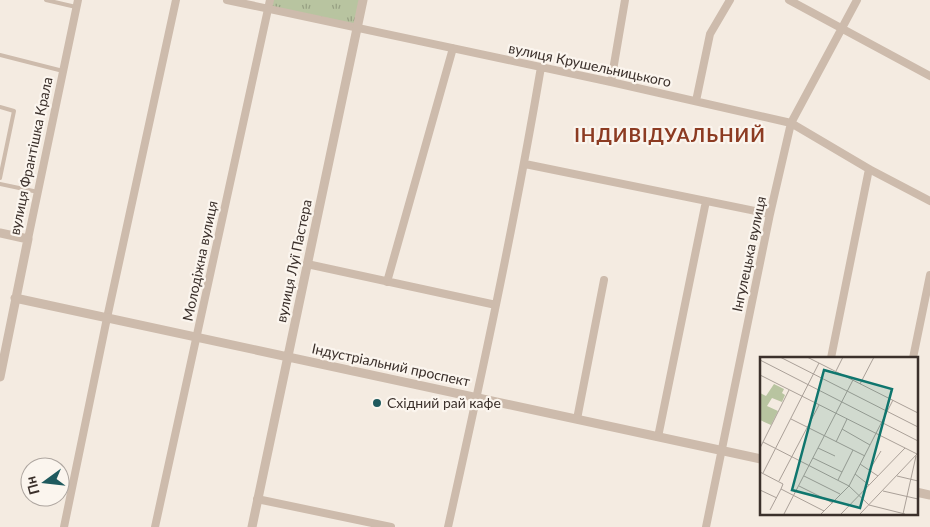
<svg xmlns="http://www.w3.org/2000/svg" width="930" height="527" font-family="Lato,sans-serif">
  <style>
    .grass { fill: url(#grass-tufts) }
    .lines { fill: none; stroke-linecap: round; stroke-linejoin: round }
    .service { stroke: #cdbbac; stroke-width: 4 }
    .minor { stroke: #cdbbac; stroke-width: 8 }
    .tertiary { stroke: #cdbbac; stroke-width: 9 }
    .poi-dot { fill: #1f5a5e; stroke: #fbf5ee; stroke-width: 2 }
    .labels { text-anchor: middle; stroke-width: 4.5; stroke-linejoin: round; paint-order: stroke }
    .street-label { font-size: 14px; fill: #3b302b; stroke: #fbf5ee }
    .poi-label { font-size: 14px; fill: #3b302b; stroke: #fbf5ee; text-anchor: start }
    .district-label { font-size: 19px; font-weight: bold; letter-spacing: 1px; fill: #8c3b22; stroke: #fbf5ee }
    .inset-road { fill: none; stroke: #aaa098; stroke-width: 1 }
    .view { fill: #0f766e; fill-opacity: 0.15; stroke: #0f766e; stroke-width: 2.5 }
    .inset-edge { fill: none; stroke: #3b302b; stroke-width: 2.5 }
  </style>
  <defs>
    <pattern id="grass-tufts" width="24" height="20" patternUnits="userSpaceOnUse" patternTransform="scale(1.25)"><rect width="24" height="20" fill="#b8c4a0"/><path d="M3 7l-1-3M5 7V3M7 7l1-3M15 17l-1-3M17 17v-4M19 17l1-3" fill="none" stroke="#97a083"/></pattern>
  </defs>
  <rect width="100%" height="100%" fill="#f4ebe1"/>
  <path class="grass" d="M270,0h93l-6,28 -88,-19z"/>
  <g class="lines">
    <path class="service" d="M46,0l30,7
      M0,55l63,16
      M0,107l14,4 -14,67
      M0,184l38,8"/>
    <path class="minor" d="M227,0l384,82 180,41 78,46 61,32
      M789,0l141,76
      M611,82l14,-82
      M696,101l14,-67 20,-34
      M525,164l245,50
      M28,239l50,-239
      M307,264l189,41
      M387,282l66,-234
      M831,358l38,-189
      M913,358l17,-83
      M577,419l27,-139
      M658,437l48,-236
      M257,499l134,28
      M64,527l43,-209 69,-318
      M155,527l115,-527
      M448,527c34,-153 67,-306 93,-460
      M706,527l64,-313 21,-91 66,-123"/>
    <path class="tertiary" d="M0,233l28,6 -28,138
      M15,298l746,161
      M916,492l14,3
      M252,527l111,-527"/>
  </g>
  <circle class="poi-dot" cx="377" cy="403" r="5"/>
  <g class="labels">
    <g class="street-label">
      <text transform="translate(590 65) rotate(12)" y="5">вулиця Крушельницького</text>
      <text transform="translate(31 156) rotate(-78)" y="5">вулиця Франтішка Крала</text>
      <text transform="translate(749 254) rotate(-78)" y="5">Інгулецька вулиця</text>
      <text transform="translate(200 261) rotate(-78)" y="5">Молодіжна вулиця</text>
      <text transform="translate(294 261) rotate(-78)" y="5">вулиця Луї Пастера</text>
      <text transform="translate(391 365) rotate(12)" y="5">Індустріальний проспект</text>
    </g>
    <g class="poi-label">
      <text x="387" y="408">Східний рай кафе</text>
    </g>
    <g class="district-label">
      <text x="670" y="142">ІНДИВІДУАЛЬНИЙ</text>
    </g>
  </g>
  <g transform="translate(760 357)">
    <rect width="158" height="158" fill="#f4ebe1"/>
    <path d="M14,27l10,5 -2,4 3,2 -3,7 -10,-4 -5,8 11,5 -7,14 -11,-5v-27l6,3z" fill="#b8c4a0"/>
    <path class="inset-road" d="M20,0l138,70M47,0l111,56M0,3l158,81M76,14l7,-14M0,18l157,79M100,27l14,-27M31,62l74,37M82,72l28,16M3,85l86,44 20,19 36,9M76,85l11,-23M0,91l29,-58M58,91l17,8M53,101l29,14M100,107l18,12M110,112l11,-18M0,115l23,12 -2,5M3,116l56,-110M95,117l14,11M44,119l36,18M137,119l21,5M78,123l15,-30M19,124l40,-76M39,129l34,17M0,133l17,8M123,134l35,8M10,153l11,-21 43,22M24,157l69,-134M61,157l28,-28 44,-86M81,157l64,-66M100,157l58,-61M143,157l13,-58"/>
    <path class="view" d="M64,13l68,19 -32,119 -68,-18z"/>
    <rect width="158" height="158" class="inset-edge"/>
  </g>
  <g transform="translate(45 482) rotate(255)"><circle r="24" fill="#fbf5ee" stroke="#aea6a0"/>
  <path d="M0-4L9 19L0 12L-9 19Z" fill="#1f5a5e"/>
  <text y="-8" font-size="14" font-weight="bold" text-anchor="middle" fill="#3b302b">Пн</text>
  </g>
</svg>
